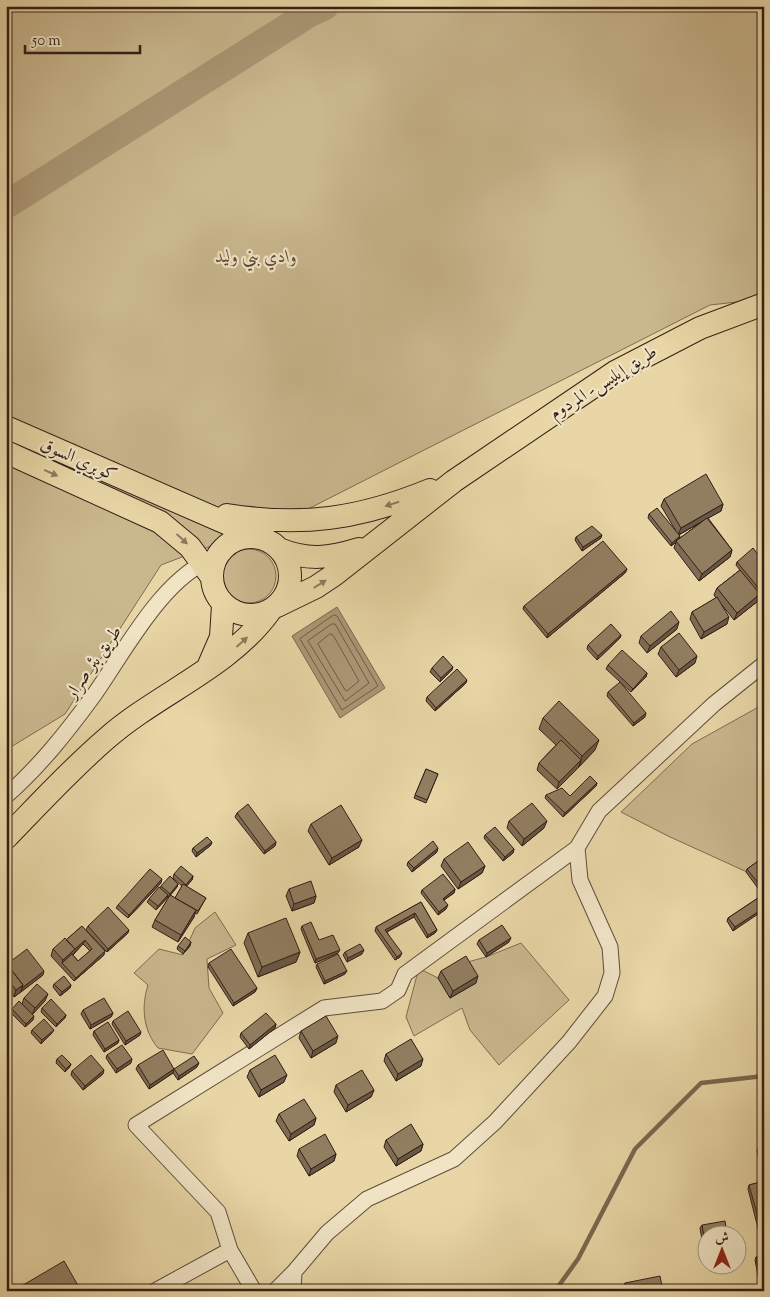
<svg xmlns="http://www.w3.org/2000/svg" width="770" height="1297" font-family="'Sorts Mill Goudy',Amiri,serif">
  <style>
    .green { fill: #c9b78e; stroke: #7e6b52 }
    .water { fill: #aa9875; stroke: #7a684f }
    .lines { fill: none; stroke-linecap: round; stroke-linejoin: round }
    .shore { stroke: #6e5c46; stroke-width: 1 }
    .stream { stroke: #7a684f; stroke-width: 4.5 }
    .river { stroke: #aa9875; stroke-width: 28 }
    .minor-casing { stroke: #604d3b; stroke-width: 17 }
    .highway-casing { stroke: #321f17; stroke-width: 24 }
    .minor { stroke: #f0e4c5; stroke-width: 15 }
    .highway { stroke: #e8d6a6; stroke-width: 22 }
    .wall { fill: #7d6c53; stroke: #321f17; fill-rule: evenodd }
    .shaded-wall { fill: #665844; stroke: #321f17 }
    .building { fill: #917e61; stroke: #321f17 }
    .oneway { fill: #8d7a5e }
    .labels { text-anchor: middle; stroke-width: 4.5; stroke-linejoin: round; paint-order: stroke }
    .park-label { font-size: 18px; font-style: italic; fill: #584535; stroke: #f0e4c5 }
    .street-label { font-size: 18px; fill: #321f17; stroke: #f0e4c5 }
  </style>
  <rect width="100%" height="100%" fill="#e8d6a6"/>
  <filter id="stains"><feTurbulence type="fractalNoise" baseFrequency=".004" numOctaves="4"/><feColorMatrix values="0 0 0 0 .2 0 0 0 0 .09 0 0 0 0 .02 0 0 0 .5 -.17"/></filter>
  <radialGradient id="worn" r=".72"><stop offset=".6" stop-color="#630" stop-opacity="0"/><stop offset="1" stop-color="#630" stop-opacity=".3"/></radialGradient>
  <path class="green" d="M6,6h758v293l-54,6 -404,205 -145,55 -96,149 -59,36z
    M222 576a27 27 0 1 1 54 0a27 27 0 1 1-54 0Z
    M764,704v155l-17,13 -79,-36 -47,-24 71,-68z
    M215,912l21,33 -29,14 2,29 14,25 -31,41 -34,-6c-15,-18 -17,-41 -10,-63l-14,-12 25,-24 24,6 12,-27z
    M521,943l48,57 -70,65 -29,-35 -8,-22 -48,28 -8,-19 11,-42 5,-5 16,8 12,20 14,-35 22,-6z"/>
  <path class="water" d="M337,607l48,81 -45,30 -48,-82z"/>
  <g class="lines">
    <path class="shore" d="M334,615l3,1 41,70 -36,24 -42,-71z
      M332,624h3l34,59 -24,18 -37,-60z
      M330,634l3,1 26,46 -12,10 -2,-1 -27,-46z"/>
    <path class="stream" d="M555,1291l23,-32 57,-110 66,-66 63,-7"/>
    <path class="river" d="M6,205l304,-192 15,-7"/>
    <defs>
      <path id="minor" d="M6,796c34,-30 61,-64 88,-101 31,-44 69,-119 122,-138
        M155,1291l75,-41
        M254,1291l-24,-41 -12,-38 -82,-87 188,-117 58,-7 16,-11 7,-16 172,-126
        M275,1291l19,-19
        M293,1291l1,-19 33,-39 40,-34 87,-40 41,-37 74,-80 36,-46 7,-23 -2,-26 -30,-67 -3,-32 22,-37 115,-107 50,-40"/>
      <path id="highway" d="M6,427l252,110
        M6,452l154,70 30,25 21,29
        M227,515c75,12 132,4 203,-25
        M212 576a39 39 0 1 1 78 0a39 39 0 1 1-78 0Z
        M279,549c29,12 51,9 80,0
        M277,606l39,-19 18,-12 120,-94 161,-109 85,-44 64,-24
        M208,667l13,-30 2,-32
        M6,838c33,-34 65,-69 100,-99 52,-46 123,-71 164,-128"/>
    </defs>
    <use href="#minor" class="minor-casing"/>
    <use href="#highway" class="highway-casing"/>
    <use href="#minor" class="minor"/>
    <use href="#highway" class="highway"/>
  </g>
  <path class="wall" d="M664,499l59,5 -2,7 -13,7 24,32 -2,7 -31,24 -25,-33 2,-6 -5,4 -23,-28 1,-4 27,17 -15,-25zM701,522l-22,17v-4z
    M576,537l25,1 -19,13 -7,-11z
    M737,562h27v12h-1l1,1v25l-4,-5 -2,6 -24,19 -12,-15 5,19 -26,15 -11,-20 2,-7 24,-14 -2,-3 3,-7 23,-18 -4,-5z
    M627,569l-2,4 -78,65 -24,-29 1,-3z
    M677,629l-30,24 -8,-10 2,-7z
    M621,635l-1,3 -23,22 -10,-11 1,-4z
    M661,647l34,16 -19,14 -18,-23z
    M608,665l39,8 -1,4 -15,15 -25,-23z
    M432,668l20,2 -12,12 -10,-10z
    M466,683l-31,28 -9,-10 1,-4z
    M608,692l37,25 -12,9 -26,-30z
    M543,718l52,32 -38,39 -20,-19 2,-7 17,-18 -17,-16z
    M426,769l12,5 -12,29 -12,-5z
    M597,783l-1,3 -33,31 -18,-19 1,-3 24,1z
    M237,813l39,29 -1,4 -11,8 -29,-37z
    M509,821l35,7 -22,18 -15,-18z
    M311,824l48,23 -30,18 -21,-34z
    M485,835l29,14 -1,4 -10,8 -19,-23z
    M211,845l-15,12 -4,-6 1,-3z
    M437,852l-25,20 -5,-7 1,-3z
    M764,857v32l-4,2 -14,-19 1,-3z
    M444,859l41,7 -3,7 -24,16 -17,-23z
    M174,874l19,2 -1,4 -6,6 20,12 -9,16 -2,-1 -1,4 -16,25 -26,-15 3,-7 14,-23 -1,-1 -1,2 -11,12 -9,-8 2,-3 11,-11 1,-2 17,-2 -1,3 -7,8 5,3 7,-12 -9,-8z
    M161,883l-33,35 -12,-10 2,-3z
    M289,889l27,7 -2,7 -22,8 -6,-15z
    M455,889l-1,4 -10,7 2,9 -8,6 -17,-22 1,-3z
    M764,894l-31,37 -6,-10 1,-3z
    M421,902l16,28 -2,3 -8,5 -13,-21 -27,15 13,25 -5,3 -20,-29 1,-4z
    M82,926l22,29 -30,26 -23,-25 2,-7 13,-9zM83,944l7,7 -12,10 -5,-6z
    M88,926l40,7 -21,19 -21,-22z
    M302,926l17,14 19,13 -23,10 -14,-34z
    M248,933l52,19 -4,10 -38,15 -14,-34z
    M479,940l30,2 -23,15 -9,-13z
    M178,946h12l-7,8 -6,-5z
    M345,952l17,2 -15,8 -4,-7z
    M6,963l1,1 36,11 -29,22 -8,-9z
    M209,963l48,25 -2,4 -22,14 -25,-39z
    M317,964l28,10 -21,10 -8,-17z
    M441,971l35,12 -26,15 -12,-20z
    M54,984l17,1 -1,3 -10,8 -7,-9z
    M24,998l21,3 -13,13 1,6 -8,7 -15,-15 2,-3 10,-5z
    M42,1008l24,7 -1,3 -9,9 -15,-15z
    M83,1010l30,3 -2,4 -21,12 -9,-15z
    M113,1021l27,14 -15,10 -13,-21z
    M276,1024l-1,4 -26,21 -9,-12 1,-4z
    M32,1030l20,3 -11,11 -10,-11z
    M94,1031l25,9 -1,3 -14,9 -11,-17z
    M301,1031l35,12 -25,15 -12,-20z
    M386,1054l35,12 -25,15 -12,-20z
    M107,1055l24,8 -15,10 -10,-15z
    M57,1059l14,5 -2,4 -4,4 -9,-9z
    M138,1065l36,4 23,-2 -19,13 -5,-7 -24,16 -13,-20z
    M250,1070l34,12 -25,15 -12,-20z
    M72,1071l31,3 -20,16 -12,-15z
    M336,1085l38,5 -3,7 -25,15 -12,-20z
    M279,1114l37,4 -2,7 -25,16 -13,-20z
    M386,1140l37,4 -2,7 -25,15 -12,-19z
    M764,1146v25h-2l-5,-20 1,-3z
    M299,1149l37,5 -2,7 -25,15 -12,-20z
    M764,1181v50l-5,1 -11,-43 1,-4z
    M702,1225l6,9v23h-3l-5,-29z
    M756,1257l8,34h-3l-6,-31z
    M625,1283l38,8h-39l-1,-4z"/>
  <path class="shaded-wall" d="M723,504l-2,7 -43,24 3,-7z
    M602,535l-1,3 -19,13 1,-4z
    M680,536l-1,4 -8,6 1,-3z
    M732,550l-2,7 -31,24 3,-7z
    M627,569l-2,4 -78,65 1,-4z
    M760,594l-2,7 -24,19 3,-7z
    M729,617l-2,7 -26,15 3,-7z
    M679,622l-2,7 -30,24 3,-7z
    M621,635l-1,3 -23,22 1,-4z
    M697,656l-2,7 -19,14 3,-7z
    M453,667l-1,3 -12,12 1,-4z
    M647,673l-1,4 -15,15 2,-3z
    M467,680l-1,3 -31,28 1,-3z
    M646,713l-1,4 -12,9 1,-3z
    M599,740l-4,10 -16,17 3,-11z
    M581,760l-2,7 -22,22 2,-7z
    M597,783l-1,3 -33,31 2,-4z
    M547,821l-3,7 -22,18 2,-7z
    M362,840l-3,7 -30,18 3,-7z
    M212,842l-1,3 -15,12 1,-4z
    M276,842l-1,4 -11,8 1,-3z
    M438,848l-1,4 -25,20 2,-4z
    M514,849l-1,4 -10,8 2,-4z
    M485,866l-3,7 -24,16 3,-7z
    M193,876l-1,4 -7,8 1,-3z
    M162,879l-1,4 -33,35 1,-3z
    M178,884l-1,3 -8,10 1,-3z
    M455,889l-1,4 -13,9 2,-3z
    M168,895l-1,3 -11,12 2,-4z
    M316,896l-2,7 -22,8 2,-7z
    M448,905l-2,4 -8,6 1,-3z
    M764,908v2l-31,21 2,-4z
    M196,910l-2,7 -16,25 3,-7z
    M415,913l-1,4 -30,16 1,-3z
    M129,930l-1,3 -21,19 1,-3z
    M437,930l-2,3 -8,5 1,-3z
    M511,938l-2,4 -23,15 1,-4z
    M85,940l-2,4 -10,10 -1,2 -10,7 1,-3z
    M191,942l-1,4 -7,8z
    M340,950l-2,3 -23,10 1,-4z
    M364,950l-2,4 -15,8 1,-4z
    M105,951l-1,4 -30,26 2,-3z
    M300,952l-4,10 -38,15 4,-10z
    M402,953l-2,4 -5,3 2,-3z
    M44,971l-1,4 -22,17 1,-4z
    M347,971l-2,3 -21,10 1,-3z
    M478,976l-2,7 -26,15 3,-7z
    M23,985l-2,7 -7,5 2,-7z
    M71,985l-1,3 -10,8 2,-4z
    M257,988l-2,4 -22,14 1,-3z
    M48,994l-3,7 -13,14 3,-7z
    M113,1013l-2,4 -21,12 1,-4z
    M66,1015l-1,3 -9,9 1,-3z
    M34,1016l-1,4 -8,7 1,-3z
    M276,1024l-1,4 -26,21 1,-4z
    M54,1030l-2,3 -11,11 1,-4z
    M141,1032l-1,3 -15,10 1,-4z
    M338,1036l-2,7 -25,15 2,-7z
    M119,1040l-1,3 -14,9 1,-3z
    M132,1059l-1,4 -15,10 1,-4z
    M423,1059l-2,7 -25,15 2,-7z
    M199,1063l-2,4 -19,13 1,-4z
    M71,1064l-2,4 -4,4 1,-3z
    M174,1069l-1,4 -24,16 1,-4z
    M104,1070l-1,4 -20,16 2,-4z
    M287,1075l-3,7 -25,15 2,-7z
    M374,1090l-3,7 -25,15 2,-7z
    M316,1118l-2,7 -25,16 2,-7z
    M423,1144l-2,7 -25,15 2,-7z
    M336,1154l-2,7 -25,15 2,-7z
    M764,1227v4l-5,1 2,-4z"/>
  <path class="building" d="M706,474l17,30 -42,24 -17,-29z
    M657,508l23,28 -8,7 -23,-29z
    M707,518l25,32 -30,24 -26,-33z
    M592,526l10,9 -19,12 -7,-10z
    M603,541l24,28 -79,65 -24,-28z
    M753,548l11,14v9l-2,2 2,2v20l-27,-33z
    M740,570l20,24 -23,19 -20,-25z
    M717,597l12,20 -25,15 -12,-20z
    M671,611l8,11 -29,24 -9,-10z
    M611,624l10,11 -23,21 -10,-11z
    M679,633l18,23 -18,14 -18,-23z
    M622,650l25,23 -14,16 -25,-24z
    M443,656l10,11 -12,11 -9,-10z
    M457,669l10,11 -31,28 -9,-11z
    M620,682l26,31 -12,10 -26,-31z
    M559,701l40,39 -17,16 -39,-38z
    M561,740l20,20 -22,22 -20,-19z
    M426,769l12,5 -11,26 -12,-5z
    M590,776l7,7 -32,30 -19,-18 16,-7 8,8z
    M532,803l15,18 -23,18 -15,-18z
    M248,804l28,38 -11,9 -28,-38z
    M341,805l21,35 -30,18 -21,-34z
    M495,827l19,22 -9,8 -20,-22z
    M207,837l5,5 -15,11 -4,-5z
    M433,841l5,7 -24,20 -6,-6z
    M468,842l17,24 -24,16 -17,-23z
    M764,857v29l-2,2 -15,-19z
    M181,866l12,10 -7,9 -12,-11z
    M150,869l12,10 -33,36 -11,-10z
    M443,874l12,15 -12,10 5,6 -9,7 -17,-22z
    M170,876l8,8 -8,10 -9,-8z
    M311,881l5,15 -22,8 -5,-15z
    M183,884l23,14 -8,13 -23,-13z
    M159,887l9,8 -10,11 -9,-7z
    M764,894v14l-29,19 -7,-9z
    M170,895l26,15 -15,25 -26,-15z
    M421,902l16,28 -9,5 -13,-22 -30,17 17,23 -5,4 -21,-30z
    M108,907l21,23 -21,19 -20,-23z
    M286,918l14,34 -38,15 -14,-34z
    M311,922l8,18 14,-5 7,15 -24,9 -14,-33z
    M502,925l9,13 -24,15 -8,-13z
    M82,926l23,25 -29,27 -14,-15 10,-9 6,7 14,-12 -7,-9 -11,10 1,-1 -9,-9z
    M185,937l6,5 -6,9 -7,-5z
    M65,938l10,11 -12,11 -10,-11z
    M360,944l4,6 -16,8 -3,-6z
    M27,949l17,22 -22,17 1,-3 -16,-21z
    M231,949l26,39 -23,15 -25,-40z
    M338,954l9,17 -22,10 -8,-17z
    M466,956l12,20 -25,15 -12,-20z
    M6,963l17,22 -7,5 -10,-13z
    M64,976l7,9 -9,7 -8,-8z
    M37,984l11,10 -13,14 -11,-10z
    M104,998l9,15 -22,12 -8,-15z
    M51,999l15,16 -9,9 -15,-16z
    M19,1001l15,15 -8,8 -14,-15z
    M128,1011l13,21 -15,9 -13,-20z
    M266,1013l10,11 -26,21 -9,-12z
    M326,1016l12,20 -25,15 -12,-20z
    M44,1019l10,11 -12,10 -10,-10z
    M108,1022l11,18 -14,9 -11,-18z
    M411,1039l12,20 -25,15 -12,-20z
    M122,1045l10,14 -15,10 -10,-14z
    M163,1050l11,19 20,-13 5,7 -20,13 -5,-7 -24,16 -12,-20z
    M62,1055l9,9 -5,5 -9,-10z
    M91,1055l13,15 -19,16 -13,-15z
    M275,1055l12,20 -26,15 -11,-20z
    M362,1070l12,20 -26,15 -12,-20z
    M304,1099l12,19 -25,16 -12,-20z
    M411,1124l12,20 -25,15 -12,-19z
    M325,1134l11,20 -25,15 -12,-20z
    M764,1146v22h-1l-5,-20z
    M764,1181v46l-3,1 -12,-43z
    M725,1221l2,13h-19v20h-1l-5,-29z
    M764,1255v36h-1l-7,-34z
    M64,1261l16,28 -3,2h-64z
    M660,1276l3,15h-37l-1,-8z"/>
  <defs><path id="oneway-solid" d="M-6-.8H1V-3.2L6.5 0L1 3.2V.8H-6Z" transform="scale(1.25)"/></defs>
  <g class="oneway">
    <use href="#oneway-solid" transform="translate(51 473) rotate(24)"/>
    <use href="#oneway-solid" transform="translate(392 504) rotate(163)"/>
    <use href="#oneway-solid" transform="translate(182 539) rotate(43)"/>
    <use href="#oneway-solid" transform="translate(320 584) rotate(-32)"/>
    <use href="#oneway-solid" transform="translate(242 642) rotate(-42)"/>
  </g>
  <g class="labels">
    <g class="park-label">
      <text x="256" y="262">وادي بني وليد</text>
    </g>
    <g class="street-label">
      <text transform="translate(603 382) rotate(-32)" y="6">طريق إيليس- المردوم</text>
      <text transform="translate(79 459) rotate(24)" y="6">كوبري السوق</text>
      <text transform="translate(93 662) rotate(-55)" y="6">طريق بئر صرار</text>
    </g>
  </g>
  <rect width="770" height="1297" fill="none" stroke="#e8d6a6" stroke-width="25"/>
  <rect x="8" y="8" width="755" height="1282" fill="none" stroke="#321f17" stroke-width="2.5"/>
  <rect x="12" y="12" width="745" height="1272" fill="none" stroke="#321f17"/>
  <g transform="translate(722 1250)"><circle r="24" fill="#f0e4c5" stroke="#a4957f"/>
  <path d="M0-4L9 19L0 12L-9 19Z" fill="#8f2418"/>
  <text y="-8" font-size="14" font-weight="bold" text-anchor="middle" fill="#321f17">ش</text>
  </g>
  <path d="M25 45v8h115v-8" fill="none" stroke="#321f17" stroke-width="2.5"/>
  <text x="32" y="45" font-size="15" fill="#321f17" stroke="#f0e4c5" stroke-width="4" paint-order="stroke">50 m</text>
  <rect width="100%" height="100%" filter="url(#stains)"/>
  <rect width="100%" height="100%" fill="url(#worn)"/>
</svg>
